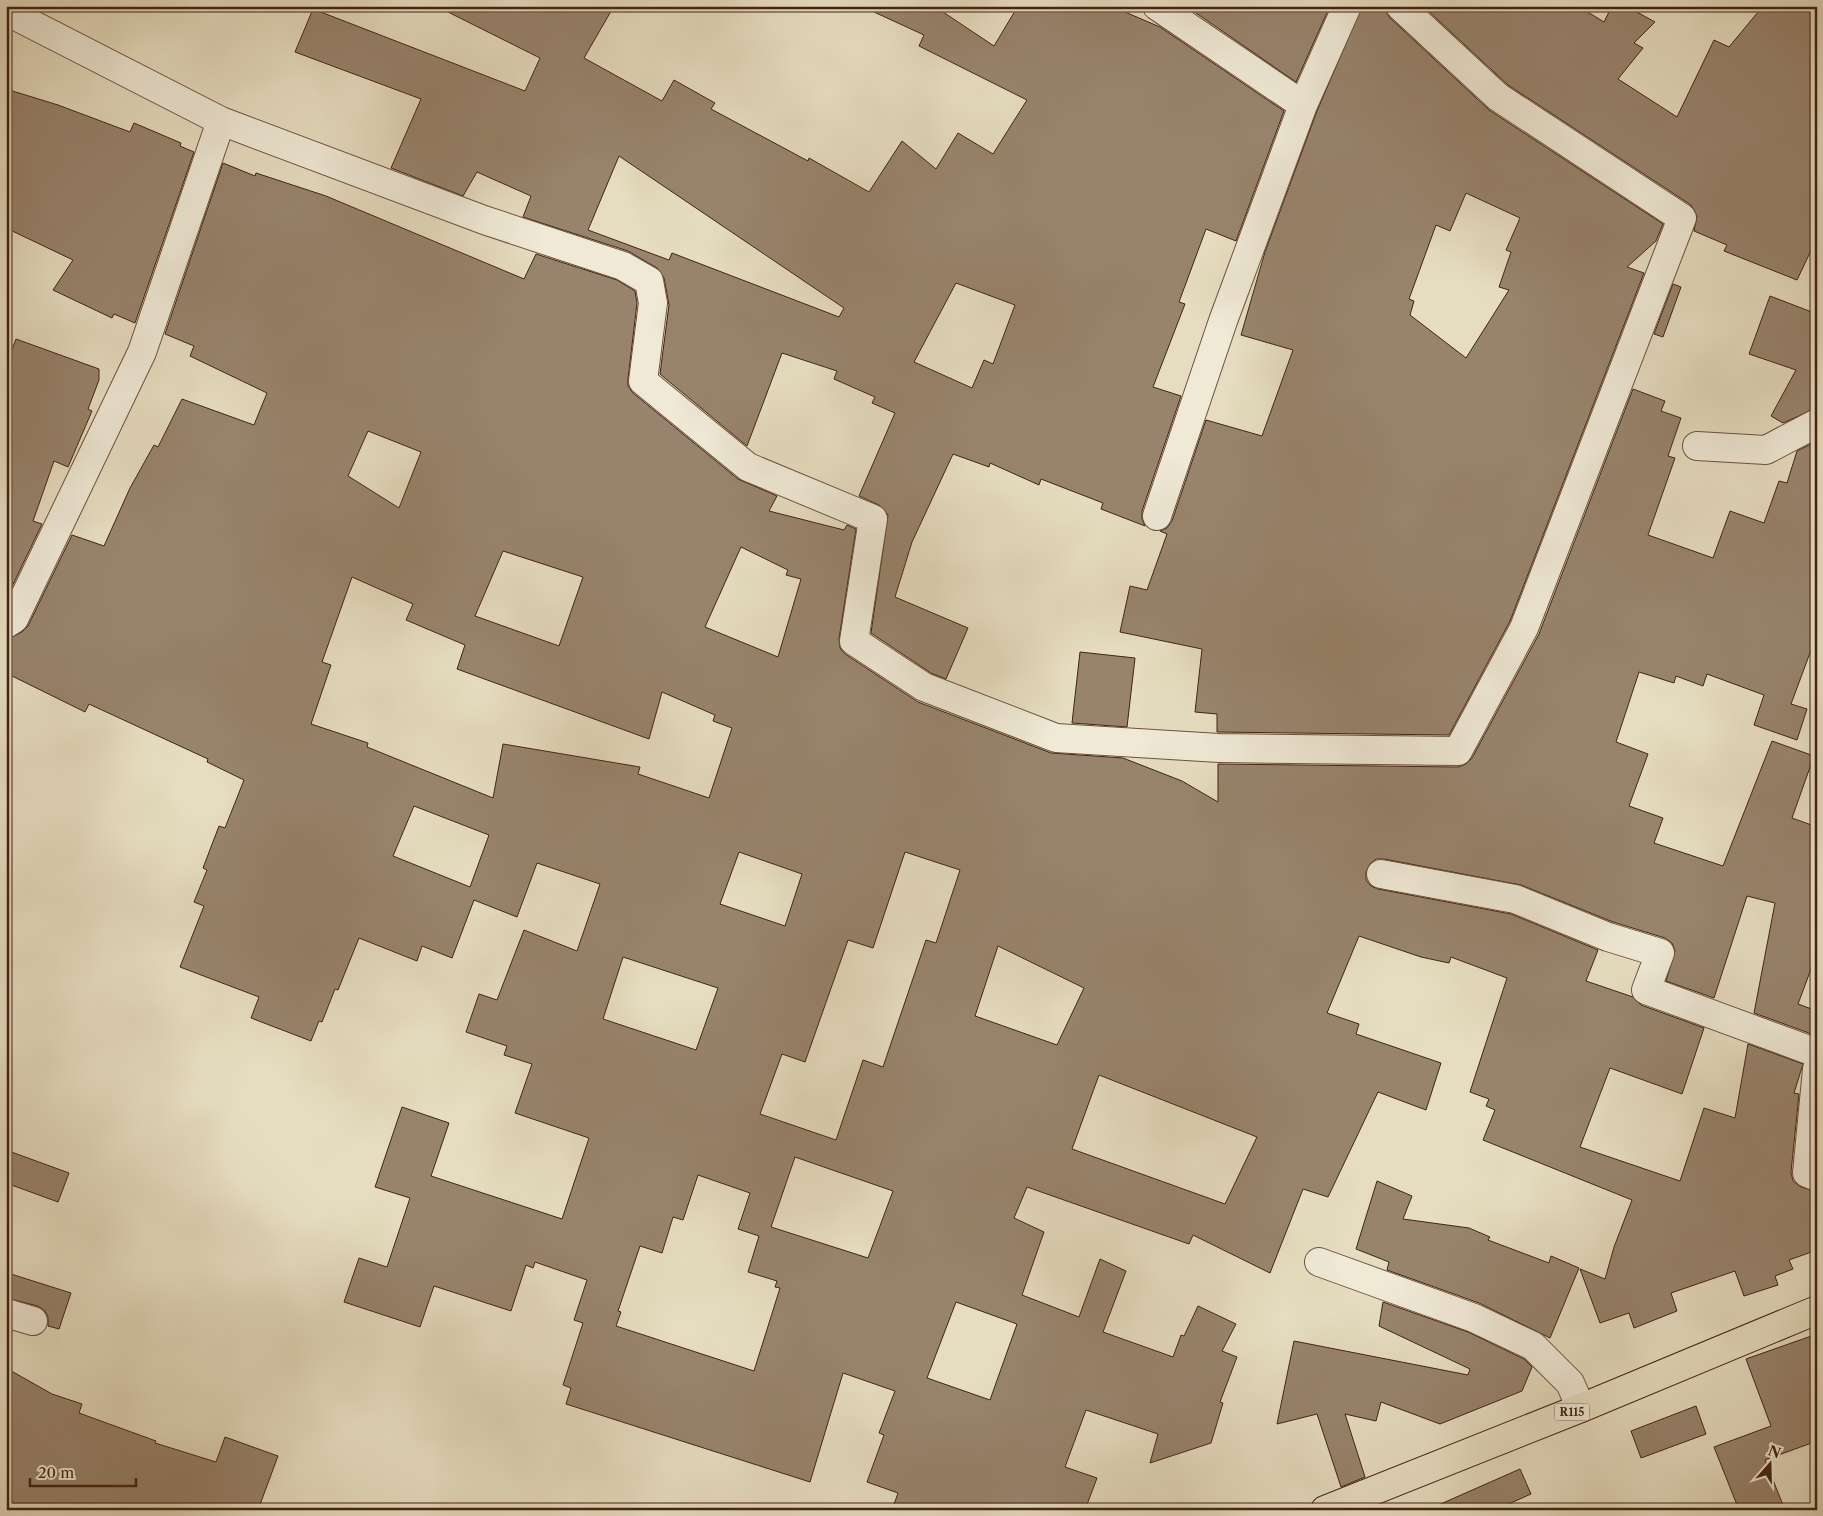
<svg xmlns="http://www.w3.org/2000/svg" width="1823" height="1516" font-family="'Libre Caslon Text',serif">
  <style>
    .building { fill: #98846d; stroke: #432313; fill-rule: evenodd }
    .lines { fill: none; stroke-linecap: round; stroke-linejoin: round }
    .minor-casing { stroke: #6c523e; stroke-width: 30 }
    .primary-casing { stroke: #432313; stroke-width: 30 }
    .minor { stroke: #efe9d6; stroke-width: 28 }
    .primary { stroke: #e6ddc0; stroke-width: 28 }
    .labels { text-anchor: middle; stroke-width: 4.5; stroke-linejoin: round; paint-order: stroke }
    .shield { fill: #efe9d6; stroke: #775e4e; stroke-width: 1 }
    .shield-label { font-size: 11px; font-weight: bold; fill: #432313 }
  </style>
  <rect width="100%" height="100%" fill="#e6ddc0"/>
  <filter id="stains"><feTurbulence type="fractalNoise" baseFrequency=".004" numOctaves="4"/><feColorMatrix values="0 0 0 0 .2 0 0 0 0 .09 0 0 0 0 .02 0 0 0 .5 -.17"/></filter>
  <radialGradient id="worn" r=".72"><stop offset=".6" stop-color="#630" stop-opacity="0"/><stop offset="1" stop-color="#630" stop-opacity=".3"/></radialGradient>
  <path class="building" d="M436,6h178l-30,52 78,43 12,-21 41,23 -4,6 97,52 1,-3 60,34 33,-51 34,28 22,-36 35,21 34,-54 -108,-54 5,-11 -63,-29h73l60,40 24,-40h93l49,21 124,84 -48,130 -30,-12 -27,73 6,2 -32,83 28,9 -39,115v8l3,7 -44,-17 2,-6 -62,-24 -2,6 -49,-22 -1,4 -36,-13 -41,88 -17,55 73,31 -22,51 -15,-6 -60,-40 17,-118 -9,-10 -20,-9 36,-83 -23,-10 3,-6 -41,-18 3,-8 -55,-18 -35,93 -87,-72 9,-69 -5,-27 -7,-10 -29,-17 -105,-34 8,-21 -54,-24 -14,24 -72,-28 30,-69 -126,-47 18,-43 212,82 15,-33zM619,156l225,152 -5,9 -167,-64 -3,7 -81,-30zM956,283l59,22 -22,59 -9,-4 -12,28 -58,-26z
    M1186,6h144l-34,76z
    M1362,6h23l4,11 100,93 174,114 -7,17 -29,26 17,6 -134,348 -61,114 -232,-3v-18l-22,-2 7,-63 -82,-17 10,-46 17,4 20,-56 -7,-3 7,-3 5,-7 34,-101 56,16 31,-86 -52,-15 24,-83 52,-141zM1466,193l54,25 -14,32 5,2 -12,35 10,3 -43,68 -56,-43 4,-14 -5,-2 27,-74 14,6z
    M1423,6h155l26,16 8,-16h14l29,16 -21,21 9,5 -25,31 59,38 37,-77 15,7 34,-41h54v232l-20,42 -73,-29 3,-6 -33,-14 3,-15 -6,-11 -183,-120z
    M6,89l52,16 72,27 4,-9 47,20 -1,3 14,6 -59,171 -21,-9 -2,4 -59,-28 20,-30 -67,-32z
    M223,163l32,13 1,-3 70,23 198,83 12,-25 81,26 18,11 2,12 -9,76v7l5,7 105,86 39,17 -8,15 75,19 3,-5 9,4 -17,110 1,9 5,6 73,48 133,51 72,5 59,23 36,21v-38l240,3 8,-3 6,-6 67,-124 94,-245 32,12 -4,10 20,7 -13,38 7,2 -27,77 65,23 17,-47 34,12 15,-42 8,2 10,-32 20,-10v193l-26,70 16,5 -10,31 -43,-15 10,-30 -57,-21 -4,12 -27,-10 -2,7 -35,-11 -23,70 32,12 -19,52 34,12 -9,25 69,23 49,-125 42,15 -22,62 25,9v126l-19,51 19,7v25l-63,-23 21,-110 -28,-7 -33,102 -48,-17 9,-30 -3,-8 -7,-5 -52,-16 -92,-37 -137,-26h-8l-6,5 -4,8v8l5,6 7,3 133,25 87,36 -12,31 47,16 8,8 63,23 -22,66 -72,-26 -30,79 100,34 24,-73 31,10 13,-74 55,20 -9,29 5,1 -8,78 2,9 8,6 16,5v58l-28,10 4,9 -18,7 3,9 -34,11 -9,-25 -64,22 6,18 -43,17 -5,-15 -29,10 -20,-54 25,10 9,-32 18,-47 -149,-60 12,-30 -9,-4 3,-7 -19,-7 37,-114 -56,-21 -2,6 -28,-6 -62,-21 -32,77 32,11 -3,10 85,29 -15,47 -48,-18 -50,105 -25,-8 -33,84 -77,-38 -4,9 -162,-57 -13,31 30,14 -22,63 57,22 21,-58 26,12 -23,61 70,25 8,-22 3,1 14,-30 38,18 -14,27 15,6 -17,45 3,1 -12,40 -61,20 8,-29 -72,-24 -21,57 32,11 -12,32h-193l6,-17 -31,-11 17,-47 -5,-2 16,-42 -52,-18 -33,109 -244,-78 5,-16 -8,-3 20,-62 -9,-3 13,-40 -52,-18 -2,6 -7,-3 -15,46 -77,-25 -14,41 -76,-25 15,-44 28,9 23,-69 -35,-11 27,-80 47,16 -18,53 131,43 27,-81 -74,-25 17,-49 -28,-9 3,-9 -41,-14 13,-38 18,6 27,-70 53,21 23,-67 -63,-21 -20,54 -43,-17 -22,58 -30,-12 -5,15 -58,-23 -21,52 -3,-1 -13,33 -3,-1 -8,20 -60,-23 8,-21 -79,-30 24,-61 -10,-4 13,-32 -4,-2 16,-42 6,2 19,-48 -37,-18 1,-3 -119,-55 -4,8 -79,-39v-33l16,-8 6,-6 44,-91 32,11 26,-58 24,-43 4,2 24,-48 72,26 13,-32 -77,-37 4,-10 -29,-12zM368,431l53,21 -22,56 -51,-32zM741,547l47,23 -2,5 15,4 -23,78 -73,-30zM503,551l80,26 -24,69 -84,-30zM352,577l61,27 -7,16 59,25 -8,24 192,70 13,-47 53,23 -2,6 19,7 -23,70 -71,-24 2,-7 -137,-23 -10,54 -126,-51 1,-4 -57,-19 20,-59 -9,-3zM414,806l75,29 -19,52 -77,-31zM739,852l63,22 -17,52 -65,-22zM905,852l55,18 -24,73 -10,-3 -43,127 -20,-7 -27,80 -76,-26 22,-60 23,8 43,-122 25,8zM998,946l86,42 -27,57 -82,-29zM623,957l95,31 -22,62 -93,-31zM1099,1075l158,62 -32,67 -153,-55zM795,1157l98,34 -25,67 -97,-31zM698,1175l52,18 -12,36 21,7 -11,36 29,9 -2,6 5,1 -26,83 -138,-45 5,-14 -3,-1 22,-65 22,7 11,-36 10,3zM956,1302l61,22 -27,76 -63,-22z
    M1673,284l8,3 -18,50 -9,-3z
    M1770,296l47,18v94l-34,15 -12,-7 25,-46 -47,-16z
    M16,339l83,30v11l-11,29 4,2 -24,56 -14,-6 -21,60 9,3 -36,75v-233z
    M1080,652l55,6 -8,69 -55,-4z
    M6,1150l63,23 -11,29 -52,-19z
    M1377,1181l35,15 -9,23 66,9 21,9 -2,3 61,23 2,-7 28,12 -29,70 -71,-35 -92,-33 2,-8 -33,-13z
    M11,1274l60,19 -12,36 -11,-3v-9l-3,-6 -7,-5 -32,-8z
    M1383,1302l85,30 56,27 8,8 -10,24 -82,33 -59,-22 -5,19 -31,-7 20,63 -24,10 -24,-73 -40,10 17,-83 174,34 2,-6 -91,-43z
    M1817,1334v107l-52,19 20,50h-46l-25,-63 57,-21 -25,-67z
    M6,1368l46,26 30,10 -3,9 77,28 -1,2 61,19 9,-25 53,19 -20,54h-252z
    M1696,1406l10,28 -65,24 -10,-27z
    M1520,1469l11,25 -36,16h-68z"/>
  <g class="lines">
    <defs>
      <path id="minor" d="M1157,6l146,99
        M6,11l215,110 263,99 139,46 26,15 4,22 -10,78 105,86 125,52 -19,122 70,46 132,51 163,10 239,3 66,-123 158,-410 -184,-121 -98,-91
        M1697,446l69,4 51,-27
        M1157,516l66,-195 80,-216 44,-99
        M6,624l8,-5 128,-267 79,-231
        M1381,874l134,25 93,38 52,16 -14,37 171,63
        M1817,1069l-10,104 10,4
        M1319,1262l155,56 59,28 37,37 11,25
        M6,1313l27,8"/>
      <path id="primary" d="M1325,1510l256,-102 236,-98"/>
    </defs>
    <use href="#minor" class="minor-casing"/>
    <use href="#primary" class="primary-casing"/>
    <use href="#minor" class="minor"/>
    <use href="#primary" class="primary"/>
  </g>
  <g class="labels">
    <rect class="shield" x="1554.5" y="1403.5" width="35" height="17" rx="4"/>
    <g class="shield-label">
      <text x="1572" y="1416">R115</text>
    </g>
  </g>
  <rect width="1823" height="1516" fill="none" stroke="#e6ddc0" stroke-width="25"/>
  <rect x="8" y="8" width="1808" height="1501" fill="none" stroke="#432313" stroke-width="2.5"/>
  <rect x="12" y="12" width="1798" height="1491" fill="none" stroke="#432313"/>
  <g transform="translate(1770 1464) rotate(20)" stroke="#efe9d6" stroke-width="4" paint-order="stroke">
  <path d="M0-4L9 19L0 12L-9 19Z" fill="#432313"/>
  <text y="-8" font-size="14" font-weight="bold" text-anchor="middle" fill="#432313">N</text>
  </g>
  <path d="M30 1478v8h106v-8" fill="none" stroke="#432313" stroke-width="2.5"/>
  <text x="38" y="1478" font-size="15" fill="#432313" stroke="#efe9d6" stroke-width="4" paint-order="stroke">20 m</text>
  <rect width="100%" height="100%" filter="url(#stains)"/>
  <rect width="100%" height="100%" fill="url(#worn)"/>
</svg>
